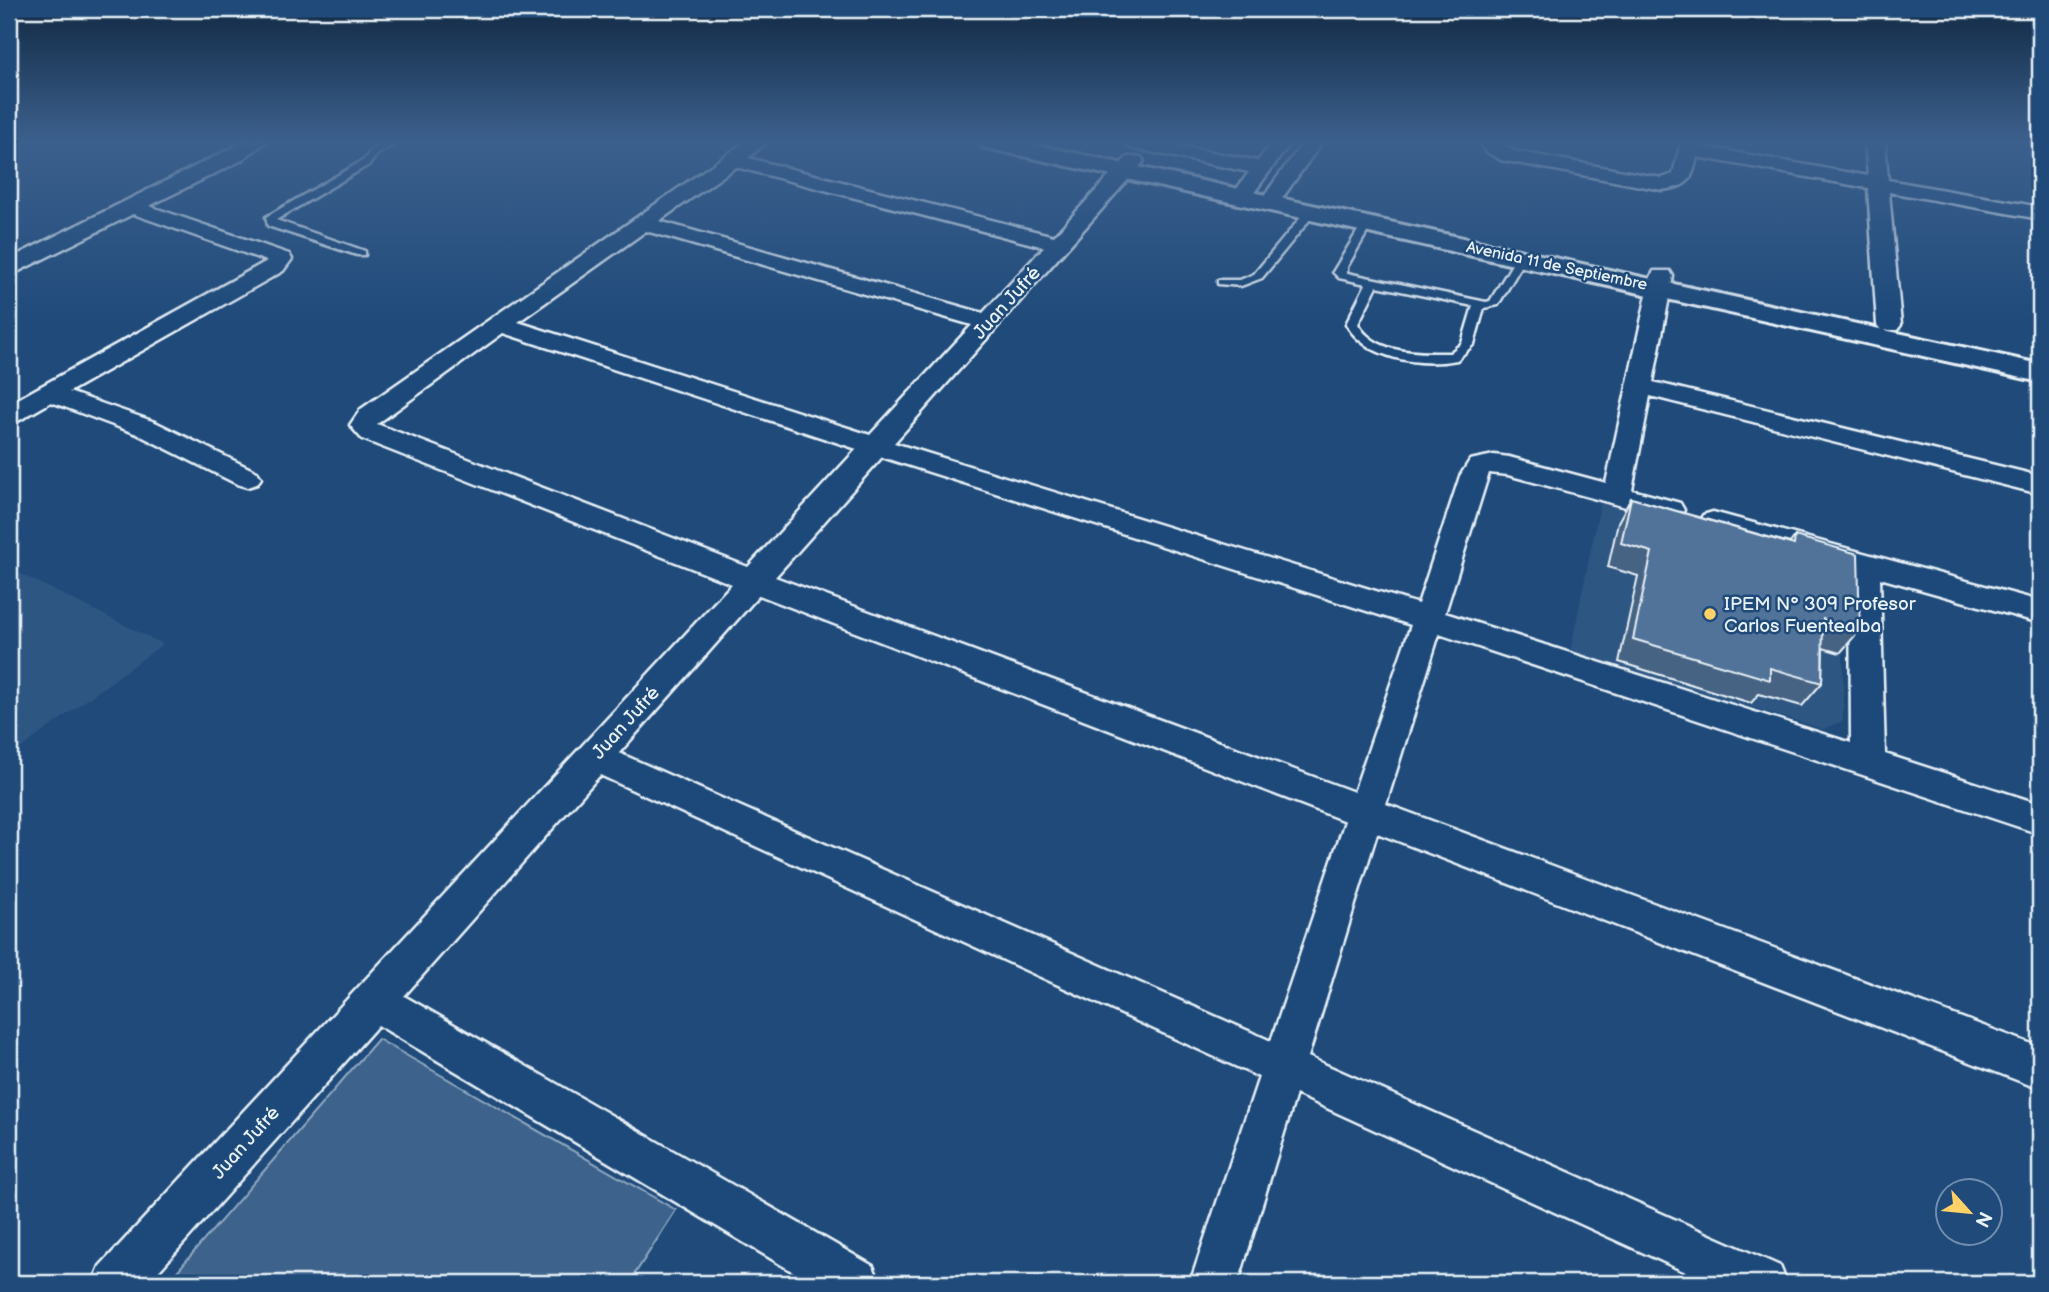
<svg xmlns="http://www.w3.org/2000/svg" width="2049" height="1292" font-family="'Balsamiq Sans',sans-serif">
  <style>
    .built { fill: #2e5683 }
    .green { fill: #3c628c; stroke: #92aac2; stroke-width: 2 }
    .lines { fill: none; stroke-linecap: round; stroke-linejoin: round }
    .service-casing { stroke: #e8f1f8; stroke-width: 5 }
    .minor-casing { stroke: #e8f1f8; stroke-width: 5 }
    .secondary-casing { stroke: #e8f1f8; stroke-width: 6 }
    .service { fill: #1f4a7a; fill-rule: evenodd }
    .minor { fill: #1f4a7a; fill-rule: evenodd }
    .secondary { fill: #1f4a7a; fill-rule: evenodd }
    .wall { fill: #466384; stroke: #e8f1f8; stroke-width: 2 }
    .building { fill: #517399; stroke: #e8f1f8; stroke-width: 2 }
    .poi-dot { fill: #ffd166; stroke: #1f4a7a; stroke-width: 2.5 }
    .labels { text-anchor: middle; stroke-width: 5; stroke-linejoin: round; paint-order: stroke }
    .far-street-label { font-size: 16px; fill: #e8f1f8; stroke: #1f4a7a }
    .street-label { font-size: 19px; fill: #e8f1f8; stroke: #1f4a7a }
    .poi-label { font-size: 19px; fill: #e8f1f8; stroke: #1f4a7a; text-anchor: start }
  </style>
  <rect width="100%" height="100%" fill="#1f4a7a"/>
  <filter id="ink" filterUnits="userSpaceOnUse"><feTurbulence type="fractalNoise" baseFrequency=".0143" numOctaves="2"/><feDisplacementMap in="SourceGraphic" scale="14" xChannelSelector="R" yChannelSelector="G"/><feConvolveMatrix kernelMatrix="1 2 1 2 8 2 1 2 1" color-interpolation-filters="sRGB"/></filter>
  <g filter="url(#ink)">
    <path class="built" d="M1601,500l224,62 18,15v144l-20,8 -253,-77z
      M9,568l154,76 -154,113z"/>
    <path class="green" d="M378,1039l298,171 -47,73h-462z"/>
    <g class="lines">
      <defs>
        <path id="service" d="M386,142h12l-21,12 -7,10 -94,56 89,31v4h-8l-89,-29 -2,-9 98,-57 7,-10z
          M1307,210l9,2 -54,66 -21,8 -23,-2v-4h22l14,-6z
          M1367,221l5,3 -25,43v6l139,29 4,-1 27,-45 9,2 -28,47 -14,3 -10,36 -17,16c-37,7 -91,-1 -111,-36l20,-40 -27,-6 -6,-6 29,-48zM1377,286l96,20 -11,37 -12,10c-32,0 -74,2 -92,-29z"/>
        <path id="minor" d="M244,142h22l-26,19 -91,45 140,48 3,5 -9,12 -214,121 86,30 102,50 4,6 -4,6 -10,3 -10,-3 -100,-50 -86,-32 -33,19 -9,2v-19l258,-143 -134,-47 -116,58 -8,2v-15z
          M745,142h22l-19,16 306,78 73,-79h14l3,4 -3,4 -247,278 524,161 42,-128 10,-16 24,-5 15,2 97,26 45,-207 3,-5h16l3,5 -20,106 387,94v18l-390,-98 -18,94 48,13 4,7 -4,7 -10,2 -162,-44 -19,-2 -44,140 406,130 -1,-173 -147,-41 -4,-7 4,-7 10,-3 327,89v22l-160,-45 5,176 155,50v30l-601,-200 -53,170 654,243v42l-663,-256 -69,224 472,209 7,17h-77l-414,-189 -58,189h-48l69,-206 -659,-302 -196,221 469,270 7,17h-68l-434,-258 -230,258h-55l7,-17 632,-682 -370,-145 -12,-14 11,-16zM736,167l308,80 -61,66 -324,-92zM646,231l326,94 -102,110 -352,-113zM503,333l354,116 -109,118 -371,-143zM882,457l529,168 -57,167 -579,-215zM759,595l586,226 -74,220 -652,-288z
          M1122,142h37l99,19 14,-19h19l-43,59h-14l-3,-4 18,-25 -118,-24z
          M1303,142h19l-46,65h-14l-3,-4z
          M1481,142h19l14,9 148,27 11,-4 8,-32h19v4l168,30 -3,-34h20l3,38 152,27v12l-151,-27 12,133 -4,5h-16l-4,-5 -9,-137 -171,-31c-6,26 -9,29 -35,33l-161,-30 -16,-9z"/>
        <path id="secondary" d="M979,142h45l1016,222v18l-1049,-233 -8,-2z"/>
      </defs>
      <use href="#service" class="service-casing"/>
      <use href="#minor" class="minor-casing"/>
      <use href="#secondary" class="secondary-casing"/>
      <use href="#service" class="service"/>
      <use href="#minor" class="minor"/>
      <use href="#secondary" class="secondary"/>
    </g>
    <path class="wall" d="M1631,498l159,45 5,-7 65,94 -20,23 -17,-5 -1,35 -20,23 -43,-12 -8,9 -132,-41 19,-86 -30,-9 10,-45z"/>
    <path class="building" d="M1631,498l163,47 1,-9 63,18 2,76 -37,-11 -1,64 -52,-15v12l-137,-41 19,-87 -31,-9z"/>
  </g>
  <linearGradient id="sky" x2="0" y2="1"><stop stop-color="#112943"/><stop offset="0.44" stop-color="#3c608d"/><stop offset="1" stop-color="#3c608d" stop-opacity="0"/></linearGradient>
  <rect width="2049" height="323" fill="url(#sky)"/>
  <circle class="poi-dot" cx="1710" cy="614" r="7"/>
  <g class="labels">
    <g class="far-street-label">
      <text transform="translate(1557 265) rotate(12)" y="6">Avenida 11 de Septiembre</text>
    </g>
    <g class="street-label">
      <text transform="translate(1006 302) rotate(-48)" y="7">Juan Jufré</text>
      <text transform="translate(625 722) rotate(-48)" y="7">Juan Jufré</text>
      <text transform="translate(245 1142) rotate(-48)" y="7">Juan Jufré</text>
    </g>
    <g class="poi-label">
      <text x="1724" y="610">IPEM N° 309 Profesor<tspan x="1724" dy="22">Carlos Fuentealba</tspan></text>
    </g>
  </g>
  <rect width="2049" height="1292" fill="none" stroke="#1f4a7a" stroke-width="35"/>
  <rect x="18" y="18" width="2014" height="1257" fill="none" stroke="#e8f1f8" stroke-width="2.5" filter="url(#ink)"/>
  <g transform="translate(1969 1212) rotate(117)"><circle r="33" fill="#1f4a7a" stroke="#6f8dac" stroke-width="2"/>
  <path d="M0-5L12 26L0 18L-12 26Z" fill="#ffd166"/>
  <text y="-10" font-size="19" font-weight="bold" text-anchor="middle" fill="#e8f1f8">N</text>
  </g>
</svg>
